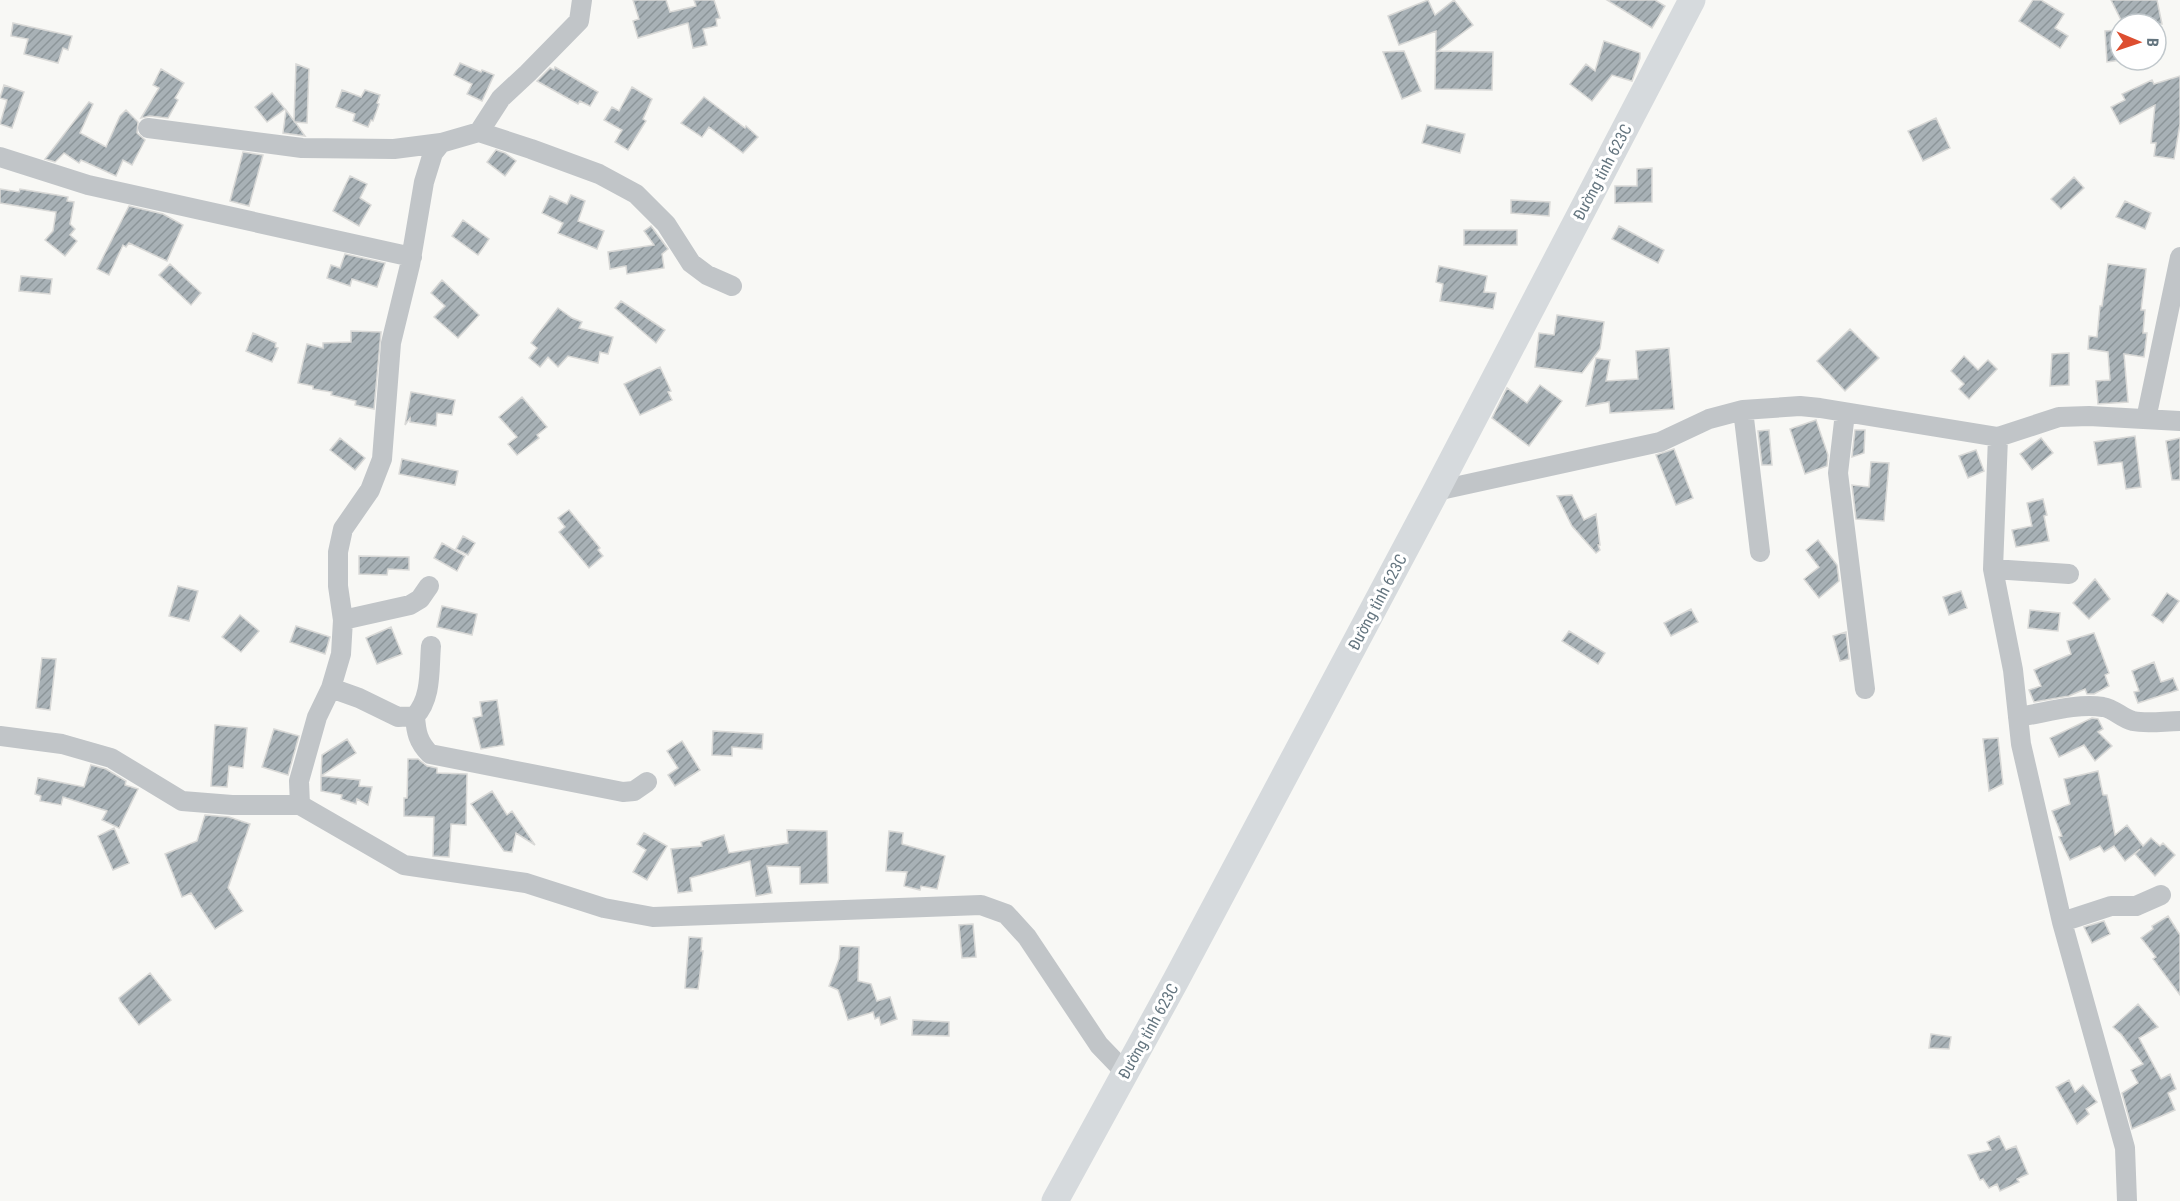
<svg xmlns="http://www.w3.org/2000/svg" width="2180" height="1201" font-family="'Roboto Condensed',sans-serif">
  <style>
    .building { fill: url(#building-hatch); stroke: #d9d9d7; stroke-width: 1.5 }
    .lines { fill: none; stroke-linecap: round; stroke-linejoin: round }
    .street { stroke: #c1c5c8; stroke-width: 20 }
    .secondary { stroke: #d6dadd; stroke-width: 27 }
    .labels { text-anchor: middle; stroke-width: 6; stroke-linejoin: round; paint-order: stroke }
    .street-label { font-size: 16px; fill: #64757f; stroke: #fff }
  </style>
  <defs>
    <pattern id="building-hatch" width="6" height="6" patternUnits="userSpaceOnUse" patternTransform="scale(1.5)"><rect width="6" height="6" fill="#a8b1b6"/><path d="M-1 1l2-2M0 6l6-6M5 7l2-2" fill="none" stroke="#8c9599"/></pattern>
  </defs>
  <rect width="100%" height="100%" fill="#f8f8f5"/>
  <path class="building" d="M633,0h33l4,12 26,-6 -2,-6h20l6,18 -4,1 1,7 -14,3 4,16 -14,3 -5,-25 -50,15 -5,-17 6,-2z
    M1428,0l7,15 19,-15 19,25 -35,26 55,1 -1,38 -57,-1 1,-58 -37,14 -11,-29z
    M1607,0h48l10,6 -13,22z
    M2033,0h8l23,14 -9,14 13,8 -8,12 -41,-27z
    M2111,0h46l5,24h-39z
    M13,23l59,13 -4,14 -5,-2 -5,15 -34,-9 4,-15 -17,-3z
    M2120,30l1,30 -14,2 -2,-31z
    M1604,41l36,12v5l-8,23 -20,-6 -20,26 -22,-17 16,-20 9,7z
    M1404,51l17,40 -19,8 -19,-47z
    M460,63l21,9 1,-2 12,5 -12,26 -15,-7 5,-10 -18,-9z
    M296,64l13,5 -2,54 -12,-1 10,14 -22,-3 3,-23 8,11z
    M555,67l43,25 -8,14 -10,-5 -2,3 -41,-23 13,-13 4,2z
    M161,69l23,14 -9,15 3,2 -10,18 -18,-2 -9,2 18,-30 -6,-3z
    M2180,76v48l-6,35 -20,-3 2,-13h-5l4,-38 -35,19 -9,-17 14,-7 -3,-6 30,-14 2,4z
    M4,85l20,7 -12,36 -12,-4 7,-24 -7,-2z
    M632,87l20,12 -9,20 3,2 -18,29 -13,-8 7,-12 -18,-10 8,-13 7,4z
    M342,90l19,7 4,-7 15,5 -3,8 2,1 -6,17 -2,-1 -3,7 -15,-6 2,-7 -19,-7z
    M272,93l13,16 -18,13 -12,-15z
    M704,97l41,31 1,-2 12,11 -15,16 -34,-26 -7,10 -21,-14z
    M89,102l4,2 -13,29 26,14 14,-31 6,-6 12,12 -1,11 8,7 -13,25 -9,-5 -7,16 -35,-16 -2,3 -15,-10 -9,9 -10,-3z
    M1936,118l14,30 -27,13 -15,-30z
    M1427,125l38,9 -5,19 -38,-10z
    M496,150l9,3 11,8 -11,15 -18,-14z
    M243,152l20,3 -14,51 -19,-5z
    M1652,168v34l-37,1v-17h22v-17z
    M350,176l17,8 -7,14 11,7 -12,21 -26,-15z
    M2074,177l10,11 -23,21 -10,-10z
    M0,189l19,3 1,-3 37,6 11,2 -1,4 7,1 -4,22 5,5 -5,6 7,6 -12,15 -20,-16 8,-9 3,-19 -56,-9z
    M571,195l14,6 -7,20 26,10 -7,18 -39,-16 5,-10 -21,-10 8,-17 17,8z
    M1511,200l39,2 -1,14 -38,-3z
    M2125,201l26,12 -6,16 -29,-12z
    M129,206l34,8 20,11 -16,36 -38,-18 -3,4 -3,-2 -14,30 -12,-6z
    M463,220l26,19 -11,16 -26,-19z
    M651,226l17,23 -6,5 2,14 -37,6 -1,-8 -16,3 -2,-17 46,-7 -10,-14z
    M1619,226l45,24 -6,13 -46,-24z
    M1464,230h53v15h-53z
    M345,254l40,9 -8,24 -25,-8 -2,7 -23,-8 4,-13 9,3z
    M170,264l31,29 -10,12 -32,-30z
    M2108,264l38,5 -5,41h4l-2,23h4l-3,24 -20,-3 4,48 -30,2 -2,-23 14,-1 -2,-28 -20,-3 1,-13 8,1 3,-31h2z
    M1439,266l48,10 -3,16 12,1 -3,16 -53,-8 3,-17 -7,-2z
    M21,276l31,3 -2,15 -31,-3z
    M442,280l37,35 -21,23 -24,-21 11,-11 -14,-13z
    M621,301l44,29 -9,13 -41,-35z
    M558,308l14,10 10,4 -3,6 34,9 -5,17 -8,-2 -2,11 -30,-7 -10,11 -10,-10 -8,10 -11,-9 8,-10 -6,-5z
    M1557,315l47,7 -4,27 -18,24 -47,-6 4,-34 15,2z
    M1850,329l29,29 -34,33 -28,-30z
    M351,331l30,1 -7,77 -19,-4 1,-4 -25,-6 1,-3 -19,-3v-3l-15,-3 9,-39 16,4v-5l28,-1z
    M253,333l23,10 -1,4 3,1 -6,14 -26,-11z
    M1669,348l5,61 -64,4 -1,-11 -23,4 10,-48 14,2 -4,21 32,-2 -2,-28z
    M2069,353v32l-19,1 2,-32z
    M1964,356l14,14 10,-10 9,9 -28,30 -10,-10 5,-5 -13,-13z
    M660,367l11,24 -3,1 4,8 -32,15 -16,-31z
    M1540,385l22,16 -33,45 -37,-28 15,-30 20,15z
    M411,392l44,8 -3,15 -15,-2 -1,13 -26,-4v-4l-5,7z
    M522,397l25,30 -10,8 2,3 -22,17 -9,-11 9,-7 -18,-20z
    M1816,420l12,35 -1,11 -22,8 -15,-45z
    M1769,430l3,35h-10l-4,-34z
    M1855,430h10l-1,23 -12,4z
    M2135,436l6,51 -15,2 -4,-27 -24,3 -4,-23z
    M340,438l25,20 -10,12 -25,-20z
    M2041,438l12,15 -21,17 -12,-16z
    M2180,438v42h-8l-6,-39z
    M1674,449l19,49 -17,7 -20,-50z
    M1976,450l8,21 -16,7 -9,-22z
    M402,459l56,12 -3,14 -56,-11z
    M1871,462l18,1 -5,58 -28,-2 -4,-34 17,2z
    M1572,495l12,25 12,-6 4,31h-2l2,5 -4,3 -24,-27 -15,-30z
    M2043,499l4,16 -3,1 5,25 -33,6 -4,-17 20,-4 -5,-23z
    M569,510l31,38 -2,2 5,6 -14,12 -30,-36 6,-5 -7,-9z
    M463,536l12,7 -7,12 -12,-6z
    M1818,540l19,25 2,16 -20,17 -15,-19 15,-12 -13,-17z
    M442,543l23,13 -8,15 -23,-13z
    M359,556l50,1v13l-21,-1 -1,6 -28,-1z
    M2095,579l15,20 -21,20 -16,-16z
    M178,586l20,5 -9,30 -20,-5z
    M1961,591l6,17 -18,7 -6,-18z
    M2167,593l12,8 -16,22 -11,-8z
    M442,606l35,8 -5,21 -35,-8z
    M1691,609l7,13 -27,14 -7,-13z
    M2030,610l30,3 -2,18 -30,-3z
    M240,615l19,16 -18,21 -19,-15z
    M296,626l34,11 -5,17 -35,-12z
    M391,627l11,27 -25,10 -11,-26z
    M1569,631l36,22 -7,11 -36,-23z
    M1846,632l3,27 -9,2 -7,-25z
    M2094,633l15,40 -4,2 4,11 -15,8h-7l-2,-5 -16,7 -35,6 -5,-12 12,-4 -7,-16 37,-16 -4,-13z
    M42,658l14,1 -6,51 -14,-2z
    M2154,662l7,20 12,-4 5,12 -40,13 -4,-11 5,-1 -7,-20z
    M497,700l7,45 -23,4 -8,-31 9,-2 -2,-14z
    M2092,718l6,1 5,10 -5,3 14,14 -17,15 -11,-16 -25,12 -9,-19z
    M215,725l32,3 -4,40 -14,-2 -2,21 -16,-1z
    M274,729l25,7 -11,39 -26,-8z
    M713,731l50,3 -1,15 -30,-2v9l-20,-1z
    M1998,738l5,46 -14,7 -6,-52z
    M347,739l9,14 -35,23 1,-21z
    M682,741l18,29 -25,16 -7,-11 10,-7 -11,-17z
    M408,759h10l9,7 10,2v5l30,1 -1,51 -15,-1 -2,33 -16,-1 1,-39 -30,-1v-18h3z
    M91,765l15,4 20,12 -1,4 13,4 -19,39 -17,-8 5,-9 -44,-14 -2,8 -21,-4 1,-5 -6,-2 3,-16 46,9z
    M2098,771l5,24h4l8,40 12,-10 16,21 8,-8 9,8 3,-3 12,12 -20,21 -20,-22 5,-5 -15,12 -11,-15 -10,6 -4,-6 -30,14 -11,-23 3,-1 -10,-25 18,-7 -6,-25z
    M321,776l39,4 -1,6 13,1 -4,18 -11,-6 -1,5 -15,-5 1,-4 -21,-4z
    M492,791l15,24 5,-4 23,34 -19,-12 -4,19 -8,-1 -33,-47z
    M205,815l24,2 21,7 -22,64 15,23 -28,18 -24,-36 -9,4 -17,-43 32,-13z
    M114,828l15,35 -16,7 -15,-34z
    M787,830l40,1 1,52 -28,1v-17l-33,-1 5,27 -16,3 -6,-35 -60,17 2,13 -14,2 -7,-44 31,-3 -1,-4 23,-7 5,18 59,-10z
    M889,831l14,2 -1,11 43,12 -8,33 -16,-3 -1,4 -16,-4 3,-14 -21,-1z
    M644,833l23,13 -20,34 -14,-8 13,-22 -9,-6z
    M2168,916l12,19v60l-27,-36 3,-2 -15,-19 12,-9 -1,-3z
    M2104,921l6,13 -18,9 -8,-16z
    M973,924l3,33 -14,1 -3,-33z
    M689,937l13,1 -1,13h2l-5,38 -13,-1z
    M840,946l19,1 -1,34 13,3 6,17 13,-4 7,22 -16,6 -2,-8 -4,2 -2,-7 -25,8 -10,-30 -9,-4 10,-27z
    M150,973l21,27 -32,25 -19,-24 -1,-3z
    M2138,1004l20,23 -19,11 22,41 9,-5 6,15 -8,4 7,17 -43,19 -10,-36 16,-10 -7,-13 12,-6 -22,-30 -8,-7z
    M913,1020l36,2v14l-37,-1z
    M1931,1034l20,3 -2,12 -20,-1z
    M2069,1080l6,12 8,-7 14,17 -11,7 3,5 -12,10 -21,-37z
    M1999,1136l7,14 10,-4 12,28 -11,5 2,3 -19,9 -3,-7 -8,4 -6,-9 -3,1 -12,-25 23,-5 -4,-8z"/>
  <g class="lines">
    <path class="street" d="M582,0l-3,21 -51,52 -27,25 -22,34 -38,11 -8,10 -9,29 -14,83 -19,78 -9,116 -12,31 -27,39 -5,23v34l5,34 -2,34 -10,34 -14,29 -18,64 1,24 104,60 122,18 78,25 49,9 328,-12 25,9 21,23 72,108 26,27
      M148,128l154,20 92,1 47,-6
      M479,132l52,17 68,25 37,20 30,30 25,39 16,12 25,11
      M0,157l88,28 324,72
      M1743,410l17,142
      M1845,413l-7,60 27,216
      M2146,419l34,-162
      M1998,437l-5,132 20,101 8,74 41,178 63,226 2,53
      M1436,491l224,-49 49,-23 34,-9 57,-4 20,2 178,29 61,-20 30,-1 91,5
      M1993,569l76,5
      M343,620l67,-15 10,-6 9,-13
      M331,688l28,10 39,19 17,-1c17,-18 14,-47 16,-70
      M415,716c1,16 3,26 15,38l193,38 11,-1 13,-9
      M2018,717c27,-4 57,-14 85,-10 12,2 18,11 30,14 14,3 32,0 47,0
      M0,736l62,8 49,14 71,43 50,4h68
      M2062,922l49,-16h25l25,-11"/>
    <path class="secondary" d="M1055,1201l121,-221 260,-489 256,-491"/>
  </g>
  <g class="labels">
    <g class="street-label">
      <text transform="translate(1602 172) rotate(-62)" y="6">Đường tỉnh 623C</text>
      <text transform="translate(1377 602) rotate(-62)" y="6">Đường tỉnh 623C</text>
      <text transform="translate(1148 1031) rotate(-61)" y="6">Đường tỉnh 623C</text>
    </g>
  </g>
  <g transform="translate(2138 42) rotate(92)"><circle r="28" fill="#ffffff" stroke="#c1c8cc" stroke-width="1.5"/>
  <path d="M0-4.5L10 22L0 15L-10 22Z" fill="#dd4e30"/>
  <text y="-9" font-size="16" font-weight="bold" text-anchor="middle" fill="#64757f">B</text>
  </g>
</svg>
